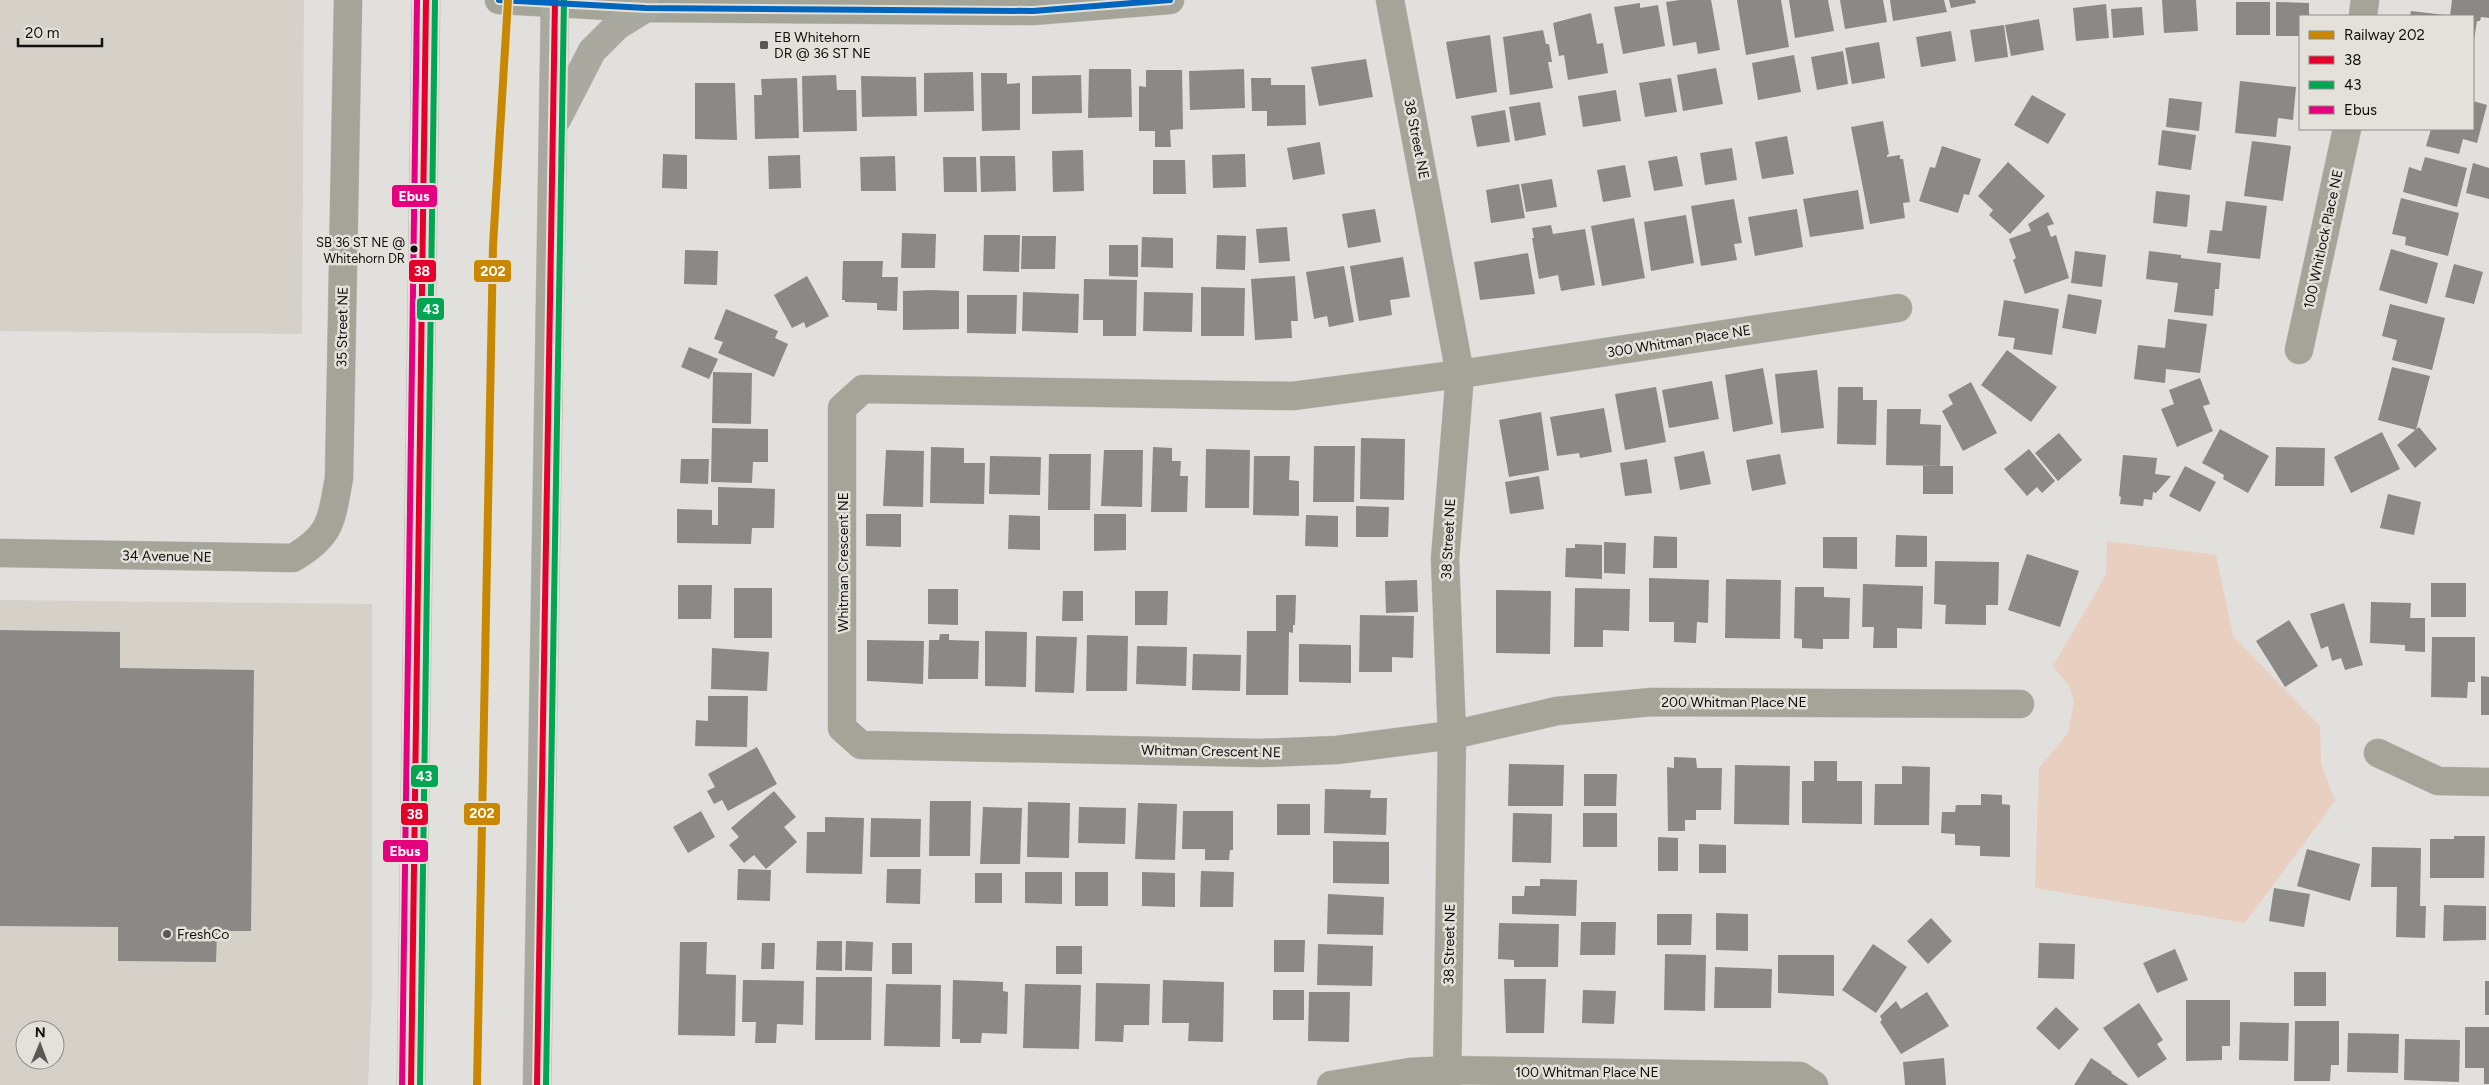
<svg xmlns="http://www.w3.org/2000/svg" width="2489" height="1085" font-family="Figtree,sans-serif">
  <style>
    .built { fill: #d5d1c8; fill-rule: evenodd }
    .green { fill: #e8cfc0 }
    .building { fill: #8a8986 }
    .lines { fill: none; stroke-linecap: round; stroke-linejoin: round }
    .minor-casing { stroke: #bfbebc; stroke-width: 29 }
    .major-casing { stroke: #bfbebc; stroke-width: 29 }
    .minor { stroke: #a5a499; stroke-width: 28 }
    .major { stroke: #aaa99f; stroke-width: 28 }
    .bus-1-casing { stroke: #e3e1da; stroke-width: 10 }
    .bus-2-casing { stroke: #e3e1da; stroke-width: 10 }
    .bus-3-casing { stroke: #e3e1da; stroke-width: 10 }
    .bus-4-casing { stroke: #e3e1da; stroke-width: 10 }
    .bus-1 { stroke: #e4002b; stroke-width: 6 }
    .bus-2 { stroke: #00a651; stroke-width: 6 }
    .bus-3 { stroke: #e5007d; stroke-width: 6 }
    .bus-4 { stroke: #0065bd; stroke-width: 6 }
    .rail-1-casing { stroke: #e3e1da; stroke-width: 11 }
    .rail-1 { stroke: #c98803; stroke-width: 8 }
    .poi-dot { fill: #595855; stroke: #e3e1da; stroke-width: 2 }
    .bus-dot { fill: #100f0d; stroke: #e3e1da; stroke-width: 2 }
    .labels { text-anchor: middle; stroke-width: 5; stroke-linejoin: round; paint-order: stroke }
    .bus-label { font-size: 13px; fill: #100f0d; stroke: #e3e1da; text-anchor: end }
    .poi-label { font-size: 14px; fill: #100f0d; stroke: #e3e1da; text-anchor: start }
    .street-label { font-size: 14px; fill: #100f0d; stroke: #e3e1da }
    .line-badge { stroke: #e3e1da; stroke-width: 2 }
    .badge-label { font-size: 14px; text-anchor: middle; font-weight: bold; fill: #fff }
  </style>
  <rect width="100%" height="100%" fill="#e1e0dc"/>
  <path class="built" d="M0,0h304l-2,334 -302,-3z
    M0,600l372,4v390l-4,91h-368zM25,1030h30v30h-30z"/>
  <path class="green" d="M2107,541l109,14 17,81 87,90 1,38 14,37 -90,122 -210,-35 4,-120 29,-35 6,-32 -5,-15 -16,-20 53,-91z"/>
  <path class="building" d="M1680,0h31l9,50 -22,4 -2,-12 -23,4 -7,-44z
    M1737,0h44l8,47 -43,8z
    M1789,0h39l6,31 -39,7z
    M1840,0h43l4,22 -42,7z
    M1890,0h54l3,12 -54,9z
    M1949,0h26l1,3 -25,5z
    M2162,0h34l2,31 -34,2z
    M2452,0h37v18l-8,-1 -1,4h-3l-3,19 -1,-24h-23z
    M2236,2h34v33h-34z
    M2276,2l33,1v13h-9v20h-24z
    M1640,3v5l18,-3 7,41 -42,8 -9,-47z
    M2106,4l3,34 -33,3 -3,-33z
    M2142,7l2,28 -31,3 -2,-29z
    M2411,11l34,4v1h-35z
    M1591,13l6,31 6,-1 5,30 -40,7 -4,-25 -5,1 -6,-33z
    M2039,19l5,31 -33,6 -6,-31z
    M2004,25l4,32 -33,5 -5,-32z
    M1543,30l3,14h3l3,18h-4l5,26 -43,7 -7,-58z
    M1951,31l5,30 -35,6 -5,-30z
    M1490,35l7,57 -41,7 -10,-57z
    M1879,42l6,36 -33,6 -7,-36z
    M1843,51l5,33 -31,6 -6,-33z
    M1794,55l7,37 -43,8 -6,-37z
    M1366,59l7,38 -54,9 -8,-39z
    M1716,68l7,36 -40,7 -6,-36z
    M1089,69h42l1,48 -44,1z
    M1244,69l1,39 -55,2 -1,-39z
    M1146,70h36l1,59 -13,1 1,17h-16v-16h-16v-45l7,1z
    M973,72l1,39 -50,1v-39z
    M981,73h26v11l13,-1v47l-38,1z
    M836,75l1,15h19l1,41 -54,1 -1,-56z
    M1081,75l1,38 -50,1v-38z
    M861,76l55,1 1,39 -55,1z
    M797,78l2,60 -44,1 -1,-44h8l-1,-16z
    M1251,78h20v7h34l1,40 -39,1v-15h-15z
    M1671,78l6,34 -32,5 -6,-34z
    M2240,81l56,6 -3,33 -15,-2 -2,19 -41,-4z
    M695,83h40l2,57 -42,-1z
    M1616,90l5,31 -38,6 -5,-31z
    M2032,95l34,19 -18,30 -34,-19z
    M2169,98l33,4 -3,29 -33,-4z
    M2473,101l14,4 -10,38 -14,-4 -4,15 -33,-8 5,-17h42z
    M1540,102l6,33 -31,6 -6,-34z
    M1505,110l5,32 -33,5 -6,-31z
    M1883,121l6,33 -2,1v2l13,-2v4h3l7,43 -7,1 2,15 -35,6 -19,-97z
    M2162,130l34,5 -5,35 -33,-5z
    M1787,136l7,38 -32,5 -7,-37z
    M2252,141l39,5 -8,55 -39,-5z
    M1320,142l5,32 -32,6 -6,-32z
    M1942,146l39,13 -12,36 -5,-1 -6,19 -39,-12 11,-34 5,1z
    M1732,148l5,32 -32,5 -5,-32z
    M1083,150l1,41 -31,1 -1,-41z
    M663,154l24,1v34l-25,-1z
    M1245,154l1,33 -33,1 -1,-33z
    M800,155l1,33 -32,1 -1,-33z
    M895,156l1,35h-35l-1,-34z
    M980,156h35l1,35 -35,1z
    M1677,156l6,30 -29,5 -6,-30z
    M943,157h33l1,35h-33z
    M2425,157l42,11 -10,39 -54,-15 6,-25 12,4z
    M1153,160h32l1,34h-33z
    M2008,162l37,34 -35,38 -21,-19 4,-5 -15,-14z
    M2473,163l16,5v31l-23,-6z
    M1625,165l6,32 -28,5 -6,-32z
    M1552,179l5,28 -31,5 -5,-28z
    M1519,184l6,34 -34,5 -5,-33z
    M1858,190l6,39 -54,8 -7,-38z
    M2156,191l34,4 -3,32 -34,-4z
    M2401,198l58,15 -11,43 -43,-11 1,-8 -14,-3z
    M1734,199l8,44 -8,1 3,16 -36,6 -10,-60z
    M2226,201l41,5 -7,53 -53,-6 3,-23 12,1z
    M1375,209l6,33 -33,6 -6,-34z
    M1797,209l6,38 -48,9 -7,-39z
    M2048,212l6,12 -7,2 4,11 5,-2 13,43 -44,16 -12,-34 3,-2 -7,-19 22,-8 -3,-7z
    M1686,215l8,48 -43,8 -7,-49z
    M1634,218l11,60 -43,8 -11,-60z
    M1551,225l2,9 32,-5 10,56 -34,6 -3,-16 -19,4 -7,-41h2l-2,-10z
    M1287,227l3,34 -31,2 -3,-34z
    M902,233l34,1 -1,34h-34z
    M984,235h36l-1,37 -36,-1z
    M1217,235l29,1 -1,34 -29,-1z
    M1022,236h34l-1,33h-34z
    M1142,237l31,1v30l-32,-1z
    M1109,245h29v32l-29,-1z
    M2391,249l47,14 -11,41 -48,-14z
    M685,250l33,1 -1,34 -33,-1z
    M2075,251l31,4 -4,32 -31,-4z
    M2149,251l32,4v3l40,5 -2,26h-4l-2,27 -39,-4 4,-29 -32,-4z
    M1528,253l7,41 -55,6 -6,-38z
    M1403,257l7,40 -20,3 2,15 -33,6 -9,-55z
    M843,261h40l-1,16h16l-1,34 -20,-1v-7l-32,-1v-2h-3z
    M2454,264l29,8 -9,32 -29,-7z
    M1344,266l10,56 -25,5 -2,-11 -13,3 -8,-47z
    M807,276l22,40 -23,12 -2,-6 -12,6 -18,-33z
    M1295,276l3,45h-7l1,17 -37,2 -4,-61z
    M1084,279l53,1 -1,56h-33v-16h-20z
    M1201,287l44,1 -1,48h-43z
    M930,290l29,1v38l-56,1v-39z
    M1023,292l56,2 -1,39 -56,-2z
    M1144,292l49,1 -1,39 -49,-1z
    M2068,294l34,6 -6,34 -34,-6z
    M967,295h50l-1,39 -49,-1z
    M2004,300l55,9 -7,46 -39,-6 2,-11 -17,-2z
    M2390,304l55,14 -13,52 -40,-10 5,-20 -15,-4z
    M726,309l52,22 -3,7 13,6 -14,33 -56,-24 5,-11 -9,-3z
    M2168,319l39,5 -7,49 -34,-4 -1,14 -31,-4 4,-34 27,3z
    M689,347l29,12 -9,20 -28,-12z
    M2007,350l50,37 -26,35 -50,-37z
    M2392,367l38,9 -14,54 -38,-10z
    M1763,368l10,56 -40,8 -8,-57z
    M1817,370l7,58 -43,5 -6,-59z
    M713,372l39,1 -1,51 -39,-1z
    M2200,378l10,26 -7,2 10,25 -36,16 -16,-38 13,-5 -5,-14z
    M1712,381l7,38 -50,9 -7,-38z
    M1971,382l26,51 -34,18 -21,-40 11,-7 -5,-9z
    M1656,387l10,55 -41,8 -10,-56z
    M1838,387h25v13h14l-1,45 -39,-1z
    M1604,408l8,44 -32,6 -1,-5 -22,3 -7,-39z
    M1887,409h34l-1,15 21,1 -1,41 -54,-1z
    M1541,412l8,58 -40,7 -10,-57z
    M2419,427l18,22 -22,19 -18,-23z
    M712,428l56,1v33h-15l-1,21 -41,-1z
    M2220,429l49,27 -21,37 -25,-14 1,-4 -22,-12z
    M2382,432l18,37 -49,24 -17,-36z
    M2059,433l23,27 -24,21 -23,-28z
    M1361,438l44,1 -1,61 -44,-1z
    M1314,446h41l-1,56h-41z
    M931,447l33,1v15h21l-1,41 -54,-1z
    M1153,447l19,1v13h9l-1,15h8l-1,36h-36z
    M2276,447l49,1 -1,38h-49z
    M1206,449l44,1 -1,58h-44z
    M2029,449l26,32 -13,12 -5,-6 -10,9 -23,-27z
    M886,450l38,1 -1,56 -40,-1z
    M1104,450h39l-1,57 -41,-1z
    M1704,451l7,33 -31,6 -6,-33z
    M1049,454h42l-1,56h-42z
    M1780,454l6,30 -34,7 -6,-31z
    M2123,455l34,3 -2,16 16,2 -15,17 -3,-1 -1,8 -8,-1 -1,7 -23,-2 1,-7 -2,-1z
    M990,456l51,1 -1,38 -51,-1z
    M1254,456h36l-1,24 10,1v35l-46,-1z
    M681,459h28l-1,25 -28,-1z
    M1647,459l5,34 -27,3 -5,-33z
    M1923,466h30v28h-30z
    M2185,466l31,16 -16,30 -31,-16z
    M1539,476l5,33 -34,5 -5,-32z
    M718,487l57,2 -1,39h-22l-1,16 -74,-1v-34l35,1v15h6z
    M2388,494l33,8 -7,33 -34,-7z
    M1356,506l33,1 -1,30h-32z
    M866,514h35v33l-35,-1z
    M1094,514h32v36l-32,1z
    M1009,515l31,1v34l-32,-1z
    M1306,515l32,1v31l-33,-1z
    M1896,535l31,1v31h-32z
    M1654,536l23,1v31h-24z
    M1823,537h34v32l-34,-1z
    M1604,542l22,1 -1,31 -21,-1z
    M1575,544l27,1v34l-37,-2 1,-29h9z
    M2027,554l52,17 -19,56 -52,-17z
    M1935,561l64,1 -1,43h-12v20l-41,-1 1,-19 -12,-1z
    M1649,578l60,2 -1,43 -11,-1 -1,21 -22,-1v-20h-25z
    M1726,579l55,1 -1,59 -55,-1z
    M1417,580l1,32 -32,1 -1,-32z
    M2431,583h35v34h-35z
    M1863,584l60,2 -1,43 -25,-1v20h-24l1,-21h-12z
    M678,585h34l-1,34h-33z
    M1795,587h29v10l26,1 -1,41h-26v10l-21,-1v-9l-8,-1z
    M734,588h38v50h-38z
    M1575,588l55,1 -1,42 -26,-1v17h-29z
    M928,589h30v36l-30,-1z
    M1496,590l55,1 -1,63 -54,-1z
    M1063,591h20v30h-21z
    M1135,591h33l-1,34h-32z
    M1276,595h20l-1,30h-2v8l-4,-1 -1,63h-42l1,-64h29z
    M2371,602l40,1 -1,15h15v34l-20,-1v-6l-35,-2z
    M2344,603l19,62 -18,5 -4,-12 -9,3 -4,-15 -7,3 -11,-35z
    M1360,615l54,1 -1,42 -21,-1v15h-33z
    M2289,620l29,46 -33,21 -29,-46z
    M0,630l120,2v36l134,2 -3,261h-34l-1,31 -98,-1v-34l-118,-1z
    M985,631l42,1 -1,55 -41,-1z
    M940,634h9v6l30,1 -1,38h-50l1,-39h10z
    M1087,635l41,1 -1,55h-41z
    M1036,636l41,1 -3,56 -39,-1z
    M2432,637h43v45h-7l-1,16 -36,-1z
    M867,640l57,1 -1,43 -56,-3z
    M1299,644l52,1v38l-52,-1z
    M1137,646l50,1 -1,39 -50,-2z
    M712,648l57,4 -2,39 -56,-2z
    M1193,654l48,1 -1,36 -48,-1z
    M2481,676l8,1v38h-8z
    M708,696h40l-1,51 -52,-1 1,-26 12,1z
    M757,747l20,37 -49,27 -6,-11 -8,4 -7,-13 8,-4 -7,-13z
    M1674,757l22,1 1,10h25l-1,42h-25v10h-11v11h-17l-1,-64 7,1z
    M1814,761h23v20h25v43l-60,-1v-42h12z
    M1509,764l55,1 -1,41h-55z
    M1735,765l55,1 -1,59 -55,-1z
    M1902,766l28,1 -1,58h-55l1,-41h27z
    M1584,774h33l-1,32h-32z
    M1325,789l46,1 -1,8h17l-1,37 -62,-2z
    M774,791l22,26 -12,10 13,15 -31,27 -12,-14 -10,8 -15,-18 10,-8 -8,-9z
    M1981,794l21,1v9l8,1v52l-30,-1v-10l-25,-1v-11l-14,-1 1,-21h13l1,-7h25z
    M930,801h41l-1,55h-41z
    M1028,802l42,1 -1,55 -42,-1z
    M1138,803l39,1 -2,56 -40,-1z
    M1277,804h33v31h-33z
    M983,807l39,1 -2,56h-40z
    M1079,807l47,1 -1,36 -47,-1z
    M701,811l14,26 -27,16 -15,-26z
    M1183,811h50v39h-3l-1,10h-24v-11h-23z
    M1513,813l39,1 -1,49 -39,-1z
    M1583,813h34v34h-34z
    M825,817l39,1 -2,56 -56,-1 1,-41h18z
    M871,818l50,1 -1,38h-50z
    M2454,836h31l-1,42h-54v-39h24z
    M1658,837l20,1v33h-20z
    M1333,841l56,1v42l-56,-1z
    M1699,844l27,1v28h-27z
    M2372,847l49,1 -1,58h6l-1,32 -29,-1 1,-50h-26z
    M2307,849l53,15 -10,37 -53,-15z
    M738,869l33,1 -1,31 -33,-1z
    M887,869h34l-1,35 -34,-1z
    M1201,871l33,1 -1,35h-33z
    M1025,872h37v32l-37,-1z
    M1075,872h33v34h-33z
    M1142,872l33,1v34l-33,-1z
    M975,873h27v30h-27z
    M1540,879l37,1 -1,36 -64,-2v-18h12l1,-10h15z
    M2274,888l36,6 -6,33 -35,-6z
    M1328,894l56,3 -1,38 -56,-1z
    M2444,905l42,1v34l-43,1z
    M1716,913l32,1v37l-32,-1z
    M1657,914h35l-1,31h-34z
    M1931,918l21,23 -24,23 -21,-23z
    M1581,922h35l-1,33h-35z
    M1499,923l60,1 -1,43h-44v-7l-16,-1z
    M1274,940h31l-1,32h-30z
    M817,941h25v30l-26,-1z
    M846,941l27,1 -1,29 -27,-1z
    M680,942h27l-1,32 30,1 -1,61 -57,-1z
    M762,943h13l-1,26h-13z
    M892,943h20v31h-20z
    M2039,943l36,1 -1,35 -36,-1z
    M1318,944l55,2 -1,40 -55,-1z
    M1873,944l34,23 -31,46 -34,-23z
    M1056,946h26v28h-26z
    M2175,949l13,31 -31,13 -14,-30z
    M1665,954l41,1 -1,56 -41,-1z
    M1778,955h56v41l-56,-3z
    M1715,967l57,2 -1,39h-57z
    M2294,972h32v34h-32z
    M816,977h56l-1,63h-56z
    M1504,979h42l-2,54h-38z
    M743,980l61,1 -1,44 -26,-1 -1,19h-21l1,-21h-14z
    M953,980l50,2v9l5,1 -1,42 -25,-1 -1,10h-21v-4h-8z
    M1163,980l61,2 -1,60 -35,-1 1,-18h-27z
    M2485,981h4v34h-4z
    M1096,983l54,1 -1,41h-25l-1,17 -28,-1z
    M886,984l55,1 -1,62 -56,-1z
    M1025,984l56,1 -2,64 -56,-1z
    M1273,990h31v30h-31z
    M1583,990l33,1 -2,33 -32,-1z
    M1309,992h41l-1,50 -41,-1z
    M1927,992l22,34 -48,28 -21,-32 2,-2 -2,-4 16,-15 5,8z
    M2186,1000h44v46h-8v14l-36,1z
    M2139,1003l24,37 -6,4 10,15 -29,19 -35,-50z
    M2056,1007l23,22 -20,21 -23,-22z
    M2295,1021h44v44h-8l-1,16h-36z
    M2240,1022l49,1 -1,38 -49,-1z
    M2465,1027h24v57h-5v-16h-19z
    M2348,1033l51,1 -1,39 -51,-1z
    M2405,1039l55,1 -1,42 -55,-2z
    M1944,1058l2,27h-41l-2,-23z
    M2091,1058l21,14 -1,1 18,12h-55z"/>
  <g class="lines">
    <defs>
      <path id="minor" d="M499,0l147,8 387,3 137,-11
        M1390,0l70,374 -15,185 7,176 -5,350
        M2363,16l2,-16
        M1898,308l-438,66 -167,22 -430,-7 -21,19v320l19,17 400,8 76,-3 115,-15 105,-24 94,-9 369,2
        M2299,350l48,-221
        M0,553l293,5c39,-23 38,-37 46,-80l9,-478
        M2378,753l60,28 51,1
        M1331,1085l79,-13 37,-2 353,6 14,9"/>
      <path id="major" d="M557,119l35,-68 25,-25 29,-18
        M411,1085l15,-1085
        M537,1085l18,-1085"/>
    </defs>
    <use href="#minor" class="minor-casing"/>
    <use href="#major" class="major-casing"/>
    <use href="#minor" class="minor"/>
    <use href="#major" class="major"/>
    <defs>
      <path id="bus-1" d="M411,1085l15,-1085
        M537,1085l18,-1085"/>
      <path id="bus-2" d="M420,1085l15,-1085
        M546,1085l18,-1085"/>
      <path id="bus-3" d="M402,1085l15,-1085"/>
      <path id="bus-4" d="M499,0l147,8 387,3 137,-11"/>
    </defs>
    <use href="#bus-1" class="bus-1-casing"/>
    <use href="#bus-2" class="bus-2-casing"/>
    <use href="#bus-3" class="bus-3-casing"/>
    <use href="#bus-4" class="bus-4-casing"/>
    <use href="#bus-1" class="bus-1"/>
    <use href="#bus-2" class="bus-2"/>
    <use href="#bus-3" class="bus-3"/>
    <use href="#bus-4" class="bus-4"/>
    <defs>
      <path id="rail-1" d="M477,1085l16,-839 15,-246"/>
    </defs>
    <use href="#rail-1" class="rail-1-casing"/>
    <use href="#rail-1" class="rail-1"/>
  </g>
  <g class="poi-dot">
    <rect x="759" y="40" width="10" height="10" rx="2.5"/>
    <circle cx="167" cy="934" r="5"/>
  </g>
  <circle class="bus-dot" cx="414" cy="249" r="4.5"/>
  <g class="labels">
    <g class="bus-label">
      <text x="405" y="247">SB 36 ST NE @<tspan x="405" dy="16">Whitehorn DR</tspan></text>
    </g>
    <g class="poi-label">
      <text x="774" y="42">EB Whitehorn<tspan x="774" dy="16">DR @ 36 ST NE</tspan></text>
      <text x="177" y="939">FreshCo</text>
    </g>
    <g class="street-label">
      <text transform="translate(1417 139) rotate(79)" y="5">38 Street NE</text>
      <text transform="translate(2323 239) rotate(-78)" y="5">100 Whitlock Place NE</text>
      <text transform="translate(342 327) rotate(-89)" y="5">35 Street NE</text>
      <text transform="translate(1679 341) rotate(-9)" y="5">300 Whitman Place NE</text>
      <text transform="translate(1448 539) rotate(-87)" y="5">38 Street NE</text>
      <text transform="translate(167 556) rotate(1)" y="5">34 Avenue NE</text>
      <text transform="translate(843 562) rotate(-90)" y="5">Whitman Crescent NE</text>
      <text x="1734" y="707">200 Whitman Place NE</text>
      <text transform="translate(1211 751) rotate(1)" y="5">Whitman Crescent NE</text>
      <text transform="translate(1449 944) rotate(-89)" y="5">38 Street NE</text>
      <text x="1587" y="1077">100 Whitman Place NE</text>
    </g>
  </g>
  <g class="line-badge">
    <rect x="391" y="184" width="47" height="24" rx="5" fill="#e5007d"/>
    <rect x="473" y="259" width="39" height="24" rx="5" fill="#c98803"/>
    <rect x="408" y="259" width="29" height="24" rx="5" fill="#e4002b"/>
    <rect x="416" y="297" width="29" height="24" rx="5" fill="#00a651"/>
    <rect x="410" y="764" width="29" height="24" rx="5" fill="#00a651"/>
    <rect x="463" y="802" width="38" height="24" rx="5" fill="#c98803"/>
    <rect x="400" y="802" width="29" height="24" rx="5" fill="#e4002b"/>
    <rect x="382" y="839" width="47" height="24" rx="5" fill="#e5007d"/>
  </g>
  <g class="badge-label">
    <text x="414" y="201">Ebus</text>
    <text x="493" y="276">202</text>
    <text x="422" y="276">38</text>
    <text x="431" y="314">43</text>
    <text x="424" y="781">43</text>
    <text x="482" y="818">202</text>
    <text x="415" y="819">38</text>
    <text x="405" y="856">Ebus</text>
  </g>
  <rect x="2299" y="15" width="175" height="115" fill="#e3e1da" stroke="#8f8d88"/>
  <rect x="2309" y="31" width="25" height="8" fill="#c98803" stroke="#8f8d88"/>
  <text x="2344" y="40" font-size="15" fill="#100f0d">Railway 202</text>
  <rect x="2309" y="56" width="25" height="8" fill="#e4002b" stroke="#8f8d88"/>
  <text x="2344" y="65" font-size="15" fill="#100f0d">38</text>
  <rect x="2309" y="81" width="25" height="8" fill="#00a651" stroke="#8f8d88"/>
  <text x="2344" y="90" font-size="15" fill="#100f0d">43</text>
  <rect x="2309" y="106" width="25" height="8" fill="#e5007d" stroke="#8f8d88"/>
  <text x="2344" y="115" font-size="15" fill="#100f0d">Ebus</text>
  <g transform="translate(40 1045) rotate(1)"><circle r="24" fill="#e3e1da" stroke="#8f8d88"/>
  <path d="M0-4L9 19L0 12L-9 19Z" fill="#595855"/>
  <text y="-8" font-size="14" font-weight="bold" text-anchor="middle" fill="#100f0d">N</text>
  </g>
  <path d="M18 38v8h84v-8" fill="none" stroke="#100f0d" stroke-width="2.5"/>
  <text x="25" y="38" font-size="15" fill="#100f0d" stroke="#e3e1da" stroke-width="4" paint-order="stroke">20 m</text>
</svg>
